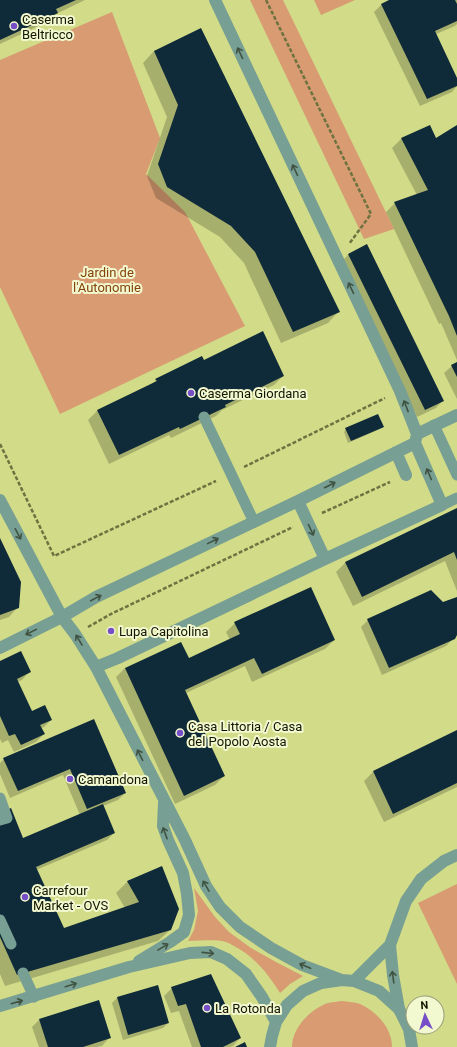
<svg xmlns="http://www.w3.org/2000/svg" width="457" height="1047" font-family="Roboto,sans-serif">
  <style>
    .green { fill: #d89b72 }
    .shadow { fill: #0003 }
    .building { fill: #0f2a39 }
    .lines { fill: none; stroke-linecap: round; stroke-linejoin: round }
    .path { stroke: #6d7340; stroke-width: 2.5; stroke-dasharray: 4 2; stroke-linecap: butt }
    .service { stroke: #779f93; stroke-width: 11 }
    .minor { stroke: #779f93; stroke-width: 12 }
    .tertiary { stroke: #779f93; stroke-width: 12 }
    .oneway { stroke: #405342 }
    .poi-dot { fill: #764fc8; stroke: #f2f8cf; stroke-width: 1.5 }
    .labels { text-anchor: middle; stroke-width: 4; stroke-linejoin: round; paint-order: stroke }
    .poi-label { font-size: 13px; fill: #131500; stroke: #f2f8cf; text-anchor: start }
    .park-label { font-size: 13px; fill: #84430b; stroke: #f2f8cf }
  </style>
  <rect width="100%" height="100%" fill="#d1db88"/>
  <path class="green" d="M250,0h33l111,229 -30,10z
    M314,0h41l-34,15z
    M112,12l48,126 -14,36 39,38 60,114 -185,88 -60,-127v-227z
    M457,884v100l-39,-81z
    M194,888l21,29 14,15 22,16 25,14 27,14 -13,8 -10,9c-12,-19 -25,-36 -46,-47 -2,-1 -5,-3 -8,-4 -12,-3 -26,-1 -38,-1l6,-11 4,-19z
    M342,1001c6,1 13,1 18,3 17,8 32,24 32,43h-100c0,-18 16,-35 31,-42 5,-3 13,-3 19,-4z"/>
  <path class="shadow" d="M0,0h85l-29,14 -9,8 -47,22z
    M392,0h65v24l-2,2 -19,8 21,46v6l-5,6 -32,14 -46,-94 7,-7z
    M200,29l139,282 -11,12 -47,20 -37,-80 -24,-26 -64,-39 -9,-22 20,-59 -24,-54 11,-12z
    M429,126l7,14 21,-14v234l-16,-37 -2,1 -53,-112 9,-9 22,-8 -25,-47 9,-9z
    M367,246l76,154 -7,8 -19,9 -76,-155 7,-7z
    M204,361l79,15 -9,9 -52,25 -6,6 -45,22 -2,-3 -60,29 -21,-44 9,-9 53,-25 6,-6z
    M457,363v36l-13,-26 8,-7z
    M383,427l-3,2 -32,14 -4,-11 2,-3z
    M457,509v82l-12,-30 -92,45 -17,-34 9,-9z
    M0,541l18,66 -9,10 -9,3z
    M457,598v35l-3,5 -8,8 -64,29 -21,-48 7,-7 75,-17z
    M235,623l99,17 -9,9 -73,33 -7,-16 -59,27 38,83 -9,9 -40,19 -59,-127 9,-9 63,-8 42,-20 -4,-8z
    M0,662l29,10 -7,8 -5,2 15,30 19,8 -7,7 -3,1 3,6 -8,8 -22,10 -6,-12 -6,3 -2,-4z
    M94,720l31,73 -7,7 -15,6 11,27 -7,7 -71,30 27,60 62,-22 -9,-15 12,-12 42,49 -12,11 -153,45 -5,-12v-160l23,25 57,-24 -17,-40 -53,23 -10,-24v-11l4,-4z
    M457,732v55l-73,35 -20,-41 9,-9z
    M157,987l11,36 -5,5 -40,12 -11,-37 5,-5z
    M172,988l68,50 -7,8 -3,1h-38l-13,-36 -8,2 -7,-17z
    M39,1020l70,18 -7,8 -5,1h-58l-7,-20z"/>
  <path class="building" d="M0,0h76l-20,9 2,4 -58,27z
    M389,0h66l2,4v17l-22,10 22,47v8l-30,13 -46,-95z
    M201,28l139,284 -47,20 -38,-80 -24,-26 -64,-39 -9,-23 20,-59 -24,-54z
    M430,125l6,13 21,-13v211l-8,-20 -55,-114 34,-12 -27,-52z
    M367,244l77,157 -19,9 -77,-156z
    M263,331l21,45 -59,29 1,2 -46,22 -1,-2 -60,28 -22,-45 60,-29 -2,-2 47,-23 2,4z
    M457,362v15l-6,-12z
    M378,414l6,13 -33,14 -6,-13z
    M457,508v52l-3,-8 -92,45 -17,-35z
    M0,538l21,44 -2,26 -19,7z
    M311,587l24,53 -73,34 -8,-16 -69,32 40,86 -41,20 -59,-128 56,-26 8,16 51,-24 -6,-12z
    M431,590l12,12 14,-5v38l-2,4 -66,29 -22,-49z
    M21,651l10,21 -14,7 15,32 13,-6 7,15 -12,5 5,9 -24,11 -6,-11 -6,2 -9,-20v-55z
    M94,719l32,74 -39,16 -17,-40 -52,22 -15,-33z
    M457,730v53l-64,31 -20,-43z
    M103,804l12,29 -79,34 28,61 75,-26 -12,-21 35,-15 17,43 -8,21 -154,45 -17,-38v-124l11,-5 12,30z
    M211,974l30,64 -18,9h-22l-15,-43 -8,2 -7,-19z
    M158,985l11,38 -41,12 -11,-38z
    M99,1000l12,38 -28,9h-35l-9,-28z
    M245,1042l2,5h-12z"/>
  <g class="lines">
    <path class="path" d="M266,0l105,214 -22,30
      M0,444l54,112 162,-75
      M244,467l141,-69
      M322,513l68,-31
      M88,627l23,-13 182,-87"/>
    <path class="service" d="M204,417l50,105
      M434,425l23,50
      M442,505l15,-7
      M0,798l7,20 -7,2
      M0,920l11,24
      M23,973l11,24"/>
    <path class="minor" d="M417,434l40,-19
      M396,452l10,23
      M0,500l62,117 34,-20 202,-96 117,-58
      M298,501l27,58
      M96,667l22,-9 207,-99 117,-54 -27,-62 2,-9 -17,-43 -185,-391
      M390,945l3,30 6,34
      M354,981l36,-36 16,-44 15,-22 23,-18 13,-6"/>
    <path class="tertiary" d="M0,648l62,-31 13,17 21,33 89,173 21,46 14,21 20,20 31,21 31,17 40,15
      M139,961l31,-19 14,-10 5,-17 -2,-21 -4,-21 -15,-33 -5,-14 1,-23
      M0,1006l129,-39 61,-14 21,-1 16,7 19,15 16,23 14,25
      M270,1047l2,-11 4,-14 11,-17 16,-14 18,-8 21,-3 12,1 25,10 20,18 10,20 3,18"/>
  </g>
  <defs><path id="oneway-shaft" d="M-6 0H5M1.5-3L5.5 0L1.5 3" fill="none" stroke-width="1.6" stroke-linecap="round" stroke-linejoin="round"/></defs>
  <g class="oneway">
    <use href="#oneway-shaft" transform="translate(240 53) rotate(-115)"/>
    <use href="#oneway-shaft" transform="translate(295 170) rotate(-115)"/>
    <use href="#oneway-shaft" transform="translate(351 288) rotate(-115)"/>
    <use href="#oneway-shaft" transform="translate(406 406) rotate(-111)"/>
    <use href="#oneway-shaft" transform="translate(429 474) rotate(-113)"/>
    <use href="#oneway-shaft" transform="translate(330 485) rotate(-27)"/>
    <use href="#oneway-shaft" transform="translate(311 530) rotate(65)"/>
    <use href="#oneway-shaft" transform="translate(18 534) rotate(62)"/>
    <use href="#oneway-shaft" transform="translate(213 541) rotate(-26)"/>
    <use href="#oneway-shaft" transform="translate(96 598) rotate(-28)"/>
    <use href="#oneway-shaft" transform="translate(31 632) rotate(154)"/>
    <use href="#oneway-shaft" transform="translate(79 640) rotate(-121)"/>
    <use href="#oneway-shaft" transform="translate(140 755) rotate(-117)"/>
    <use href="#oneway-shaft" transform="translate(165 833) rotate(-110)"/>
    <use href="#oneway-shaft" transform="translate(206 886) rotate(-120)"/>
    <use href="#oneway-shaft" transform="translate(163 947) rotate(-31)"/>
    <use href="#oneway-shaft" transform="translate(208 953) rotate(6)"/>
    <use href="#oneway-shaft" transform="translate(305 966) rotate(-157)"/>
    <use href="#oneway-shaft" transform="translate(393 977) rotate(-98)"/>
    <use href="#oneway-shaft" transform="translate(71 985) rotate(-17)"/>
    <use href="#oneway-shaft" transform="translate(17 1002) rotate(-16)"/>
  </g>
  <g class="poi-dot">
    <circle cx="14" cy="26" r="4"/>
    <circle cx="191" cy="393" r="4"/>
    <circle cx="111" cy="631" r="4"/>
    <circle cx="180" cy="733" r="4"/>
    <circle cx="70" cy="779" r="4"/>
    <circle cx="25" cy="897" r="4"/>
    <circle cx="207" cy="1008" r="4"/>
  </g>
  <g class="labels">
    <g class="poi-label">
      <text x="22" y="24">Caserma<tspan x="22" dy="15">Beltricco</tspan></text>
      <text x="199" y="398">Caserma Giordana</text>
      <text x="119" y="636">Lupa Capitolina</text>
      <text x="188" y="731">Casa Littoria / Casa<tspan x="188" dy="15">del Popolo Aosta</tspan></text>
      <text x="78" y="784">Camandona</text>
      <text x="33" y="895">Carrefour<tspan x="33" dy="15">Market - OVS</tspan></text>
      <text x="215" y="1013">La Rotonda</text>
    </g>
    <g class="park-label">
      <text x="107" y="277">Jardin de<tspan x="107" dy="15">l'Autonomie</tspan></text>
    </g>
  </g>
  <g transform="translate(425 1015) rotate(356)"><circle r="19" fill="#f2f8cf" stroke="#999d7c"/>
  <path d="M0-3L7 15L0 10L-7 15Z" fill="#764fc8"/>
  <text y="-6" font-size="11" font-weight="bold" text-anchor="middle" fill="#131500">N</text>
  </g>
</svg>
